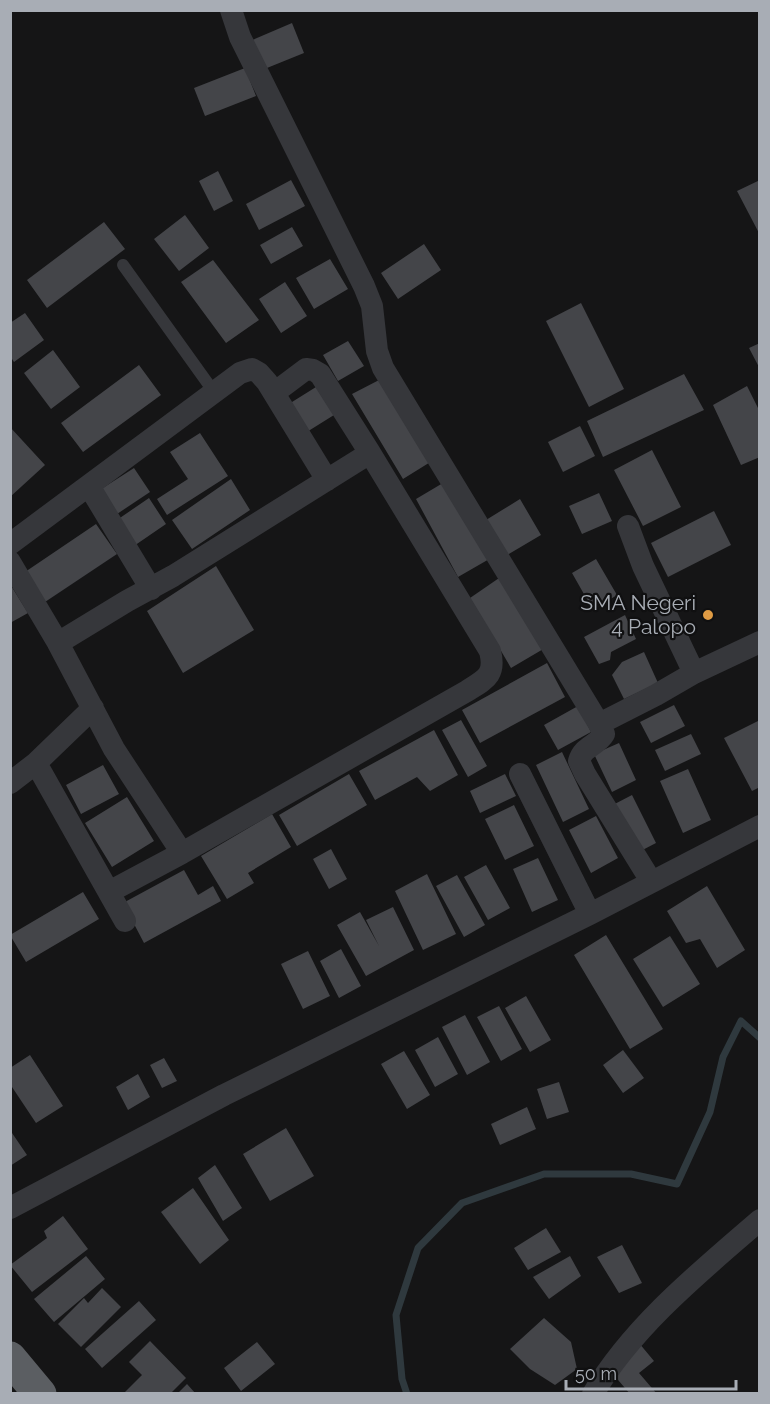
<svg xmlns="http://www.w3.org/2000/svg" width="770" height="1404" font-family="Raleway,sans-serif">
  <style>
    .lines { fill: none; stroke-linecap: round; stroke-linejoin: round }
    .stream { stroke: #2f393e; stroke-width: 7 }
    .building { fill: #444549 }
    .service { stroke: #36373b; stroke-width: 12 }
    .minor { stroke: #36373b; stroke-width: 22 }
    .trunk { stroke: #5b5e62; stroke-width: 33 }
    .poi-dot { fill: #df9b44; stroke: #101011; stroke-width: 2 }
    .labels { text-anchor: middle; stroke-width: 4.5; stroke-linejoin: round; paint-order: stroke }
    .poi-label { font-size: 21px; fill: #a8adb5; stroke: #101011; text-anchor: end }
  </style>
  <rect width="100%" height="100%" fill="#151516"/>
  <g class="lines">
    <path class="stream" d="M407,1394l-5,-15 -6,-64 22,-67 44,-45 82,-29h87l46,10 33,-72 13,-55 18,-36 19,17"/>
  </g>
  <path class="building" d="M292,23l12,30 -42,17 -12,-29z
    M245,68l11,28 -51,20 -11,-28z
    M218,171l15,30 -19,10 -15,-30z
    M291,180l14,26 -46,24 -13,-26z
    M760,180v55l-23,-44z
    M185,215l24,33 -30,23 -25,-32z
    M104,222l21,27 -78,59 -20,-28z
    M292,227l11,19 -32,18 -11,-19z
    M424,244l17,26 -43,29 -17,-26z
    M330,259l18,30 -34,20 -18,-31z
    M213,260l46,60 -33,23 -45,-61z
    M285,282l22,34 -26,17 -22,-34z
    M581,303l43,86 -35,18 -43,-86z
    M25,313l19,27 -30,22 -4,-6v-33z
    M348,341l16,25 -26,15 -15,-26z
    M760,343v26l-11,-21z
    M53,350l27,37 -29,22 -27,-36z
    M139,365l22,30 -78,57 -22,-29z
    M684,374l20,36 -101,47 -16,-36z
    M381,379l51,82 -29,18 -51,-85z
    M747,386l13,26v45l-19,8 -28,-60z
    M316,387l18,28 -32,20 -18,-28z
    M580,426l15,30 -32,16 -15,-30z
    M10,427l35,38 -35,32z
    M200,433l28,43 -61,39 -10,-16 31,-20 -18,-27z
    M652,450l29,57 -38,19 -29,-56z
    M134,468l16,24 -39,26 -16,-25z
    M231,479l19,31 -58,39 -20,-29z
    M448,480l43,78 -33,19 -42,-78z
    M599,493l13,28 -30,13 -13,-28z
    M149,498l17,26 -35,24 -17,-26z
    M520,499l21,36 -34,20 -21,-35z
    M714,511l17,34 -63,32 -17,-34z
    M96,524l21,30 -72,48 -20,-30z
    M596,559l21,36 -24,15 -21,-37z
    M216,566l38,64 -71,43 -36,-62z
    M502,576l43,72 -34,20 -41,-70z
    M10,584l18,29 -18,10z
    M625,615l11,24 -25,13 -1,8 -11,4 -15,-27z
    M644,652l14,31 -34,16 -12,-24 10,-13z
    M547,663l18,34 -85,46 -18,-33z
    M674,705l11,21 -34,17 -11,-21z
    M578,706l13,26 -33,18 -14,-25z
    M461,720l26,46 -19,11 -26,-47z
    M760,720v67l-8,4 -28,-53z
    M434,730l24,45 -28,16 -13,-14 -42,23 -16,-29z
    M691,734l10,20 -36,17 -10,-21z
    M619,743l17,37 -24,12 -18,-38z
    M562,752l27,57 -26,13 -27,-57z
    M103,765l16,29 -38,20 -15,-29z
    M688,769l23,51 -28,13 -23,-52z
    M349,774l18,31 -70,41 -18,-31z
    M505,774l11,22 -36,17 -10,-22z
    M632,795l24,48 -25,13 -24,-48z
    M127,797l27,44 -42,26 -27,-44z
    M514,805l20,41 -29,14 -20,-41z
    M272,814l19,33 -43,26 6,10 -27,16 -26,-43z
    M596,816l22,42 -27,15 -22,-43z
    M331,849l16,30 -18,10 -16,-30z
    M538,858l20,42 -26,12 -19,-43z
    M486,865l24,43 -22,12 -24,-43z
    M184,870l14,25 15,-9 8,15 -77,42 -21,-40z
    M427,874l29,60 -33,16 -28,-59z
    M457,875l28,50 -21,12 -28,-51z
    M707,886l38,64 -28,18 -17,-29 -14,4 -19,-32z
    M83,892l16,27 -73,43 -16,-27z
    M393,907l21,43 -48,26 -29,-51 23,-13 19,34 -13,-26z
    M606,935l57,94 -33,20 -56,-94z
    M670,936l30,48 -37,23 -30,-48z
    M341,949l20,37 -22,12 -19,-37z
    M308,951l22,45 -27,13 -22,-45z
    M526,996l25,44 -21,12 -25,-44z
    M499,1006l23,43 -21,12 -24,-44z
    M465,1015l25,47 -23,13 -25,-48z
    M438,1037l20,37 -23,13 -20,-37z
    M623,1050l21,28 -21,15 -20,-28z
    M404,1051l26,44 -23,14 -26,-45z
    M30,1055l33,51 -27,17 -26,-39v-16z
    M164,1058l13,23 -15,7 -12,-23z
    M138,1074l12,23 -22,13 -12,-23z
    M559,1082l10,30 -22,7 -10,-30z
    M527,1107l9,22 -36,16 -9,-21z
    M286,1128l28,48 -44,25 -27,-47z
    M10,1130l17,25 -17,11z
    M215,1165l27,43 -19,13 -25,-43z
    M193,1188l36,52 -29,24 -39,-52z
    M63,1216l25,33 -56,43 -22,-27 37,-27 -3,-7z
    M546,1228l15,24 -33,18 -14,-22z
    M622,1245l20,38 -23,10 -22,-36z
    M86,1256l19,23 -51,43 -20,-23z
    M570,1256l11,20 -32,23 -16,-22z
    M102,1288l19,19 -40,40 -23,-23 26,-26 4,5z
    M139,1301l17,19 -54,48 -17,-19z
    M544,1318l27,24 6,27 -22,16 -25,-16 -20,-20z
    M150,1341l36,37 -16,16h-47l19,-19 -13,-13z
    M257,1342l18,22 -34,27 -17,-23z
    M639,1343l15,18 -15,12 18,21h-27l-17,-20z
    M187,1384l9,10h-19z"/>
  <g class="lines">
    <path class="service" d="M123,265l91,127"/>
    <path class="minor" d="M231,10l9,27 124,249 8,20 5,45 6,17 216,356 57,-29 38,-22 66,-31
      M274,393l32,-24 7,1 7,4 50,79
      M89,486l62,103
      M628,526l15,40 51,107
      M10,544l230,-171 12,-4 7,4 8,9 60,98
      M10,562l48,81
      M599,724l5,10c-7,12 -21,12 -25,27l6,13 66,107
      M36,763l89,158
      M520,774l70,140
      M10,783l26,-20 57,-55
      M109,892l73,-39 285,-162c19,-12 29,-16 23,-40l-120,-198 -197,123 -46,25 -69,42 56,106 68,104
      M10,1208l214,-113 366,-181 170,-88
      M593,1394c39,-67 109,-124 167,-174"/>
    <path class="trunk" d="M10,1358l30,36"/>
  </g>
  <circle class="poi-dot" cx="708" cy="615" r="6"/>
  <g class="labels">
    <g class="poi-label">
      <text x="696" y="610">SMA Negeri<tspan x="696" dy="24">4 Palopo</tspan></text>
    </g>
  </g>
  <rect width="770" height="1404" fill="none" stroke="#a8adb5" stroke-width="24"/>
  <path d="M566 1380v9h170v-9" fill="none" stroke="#a8adb5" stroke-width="3"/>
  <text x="575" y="1380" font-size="18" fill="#a8adb5" stroke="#101011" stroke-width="4.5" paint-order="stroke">50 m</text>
</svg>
